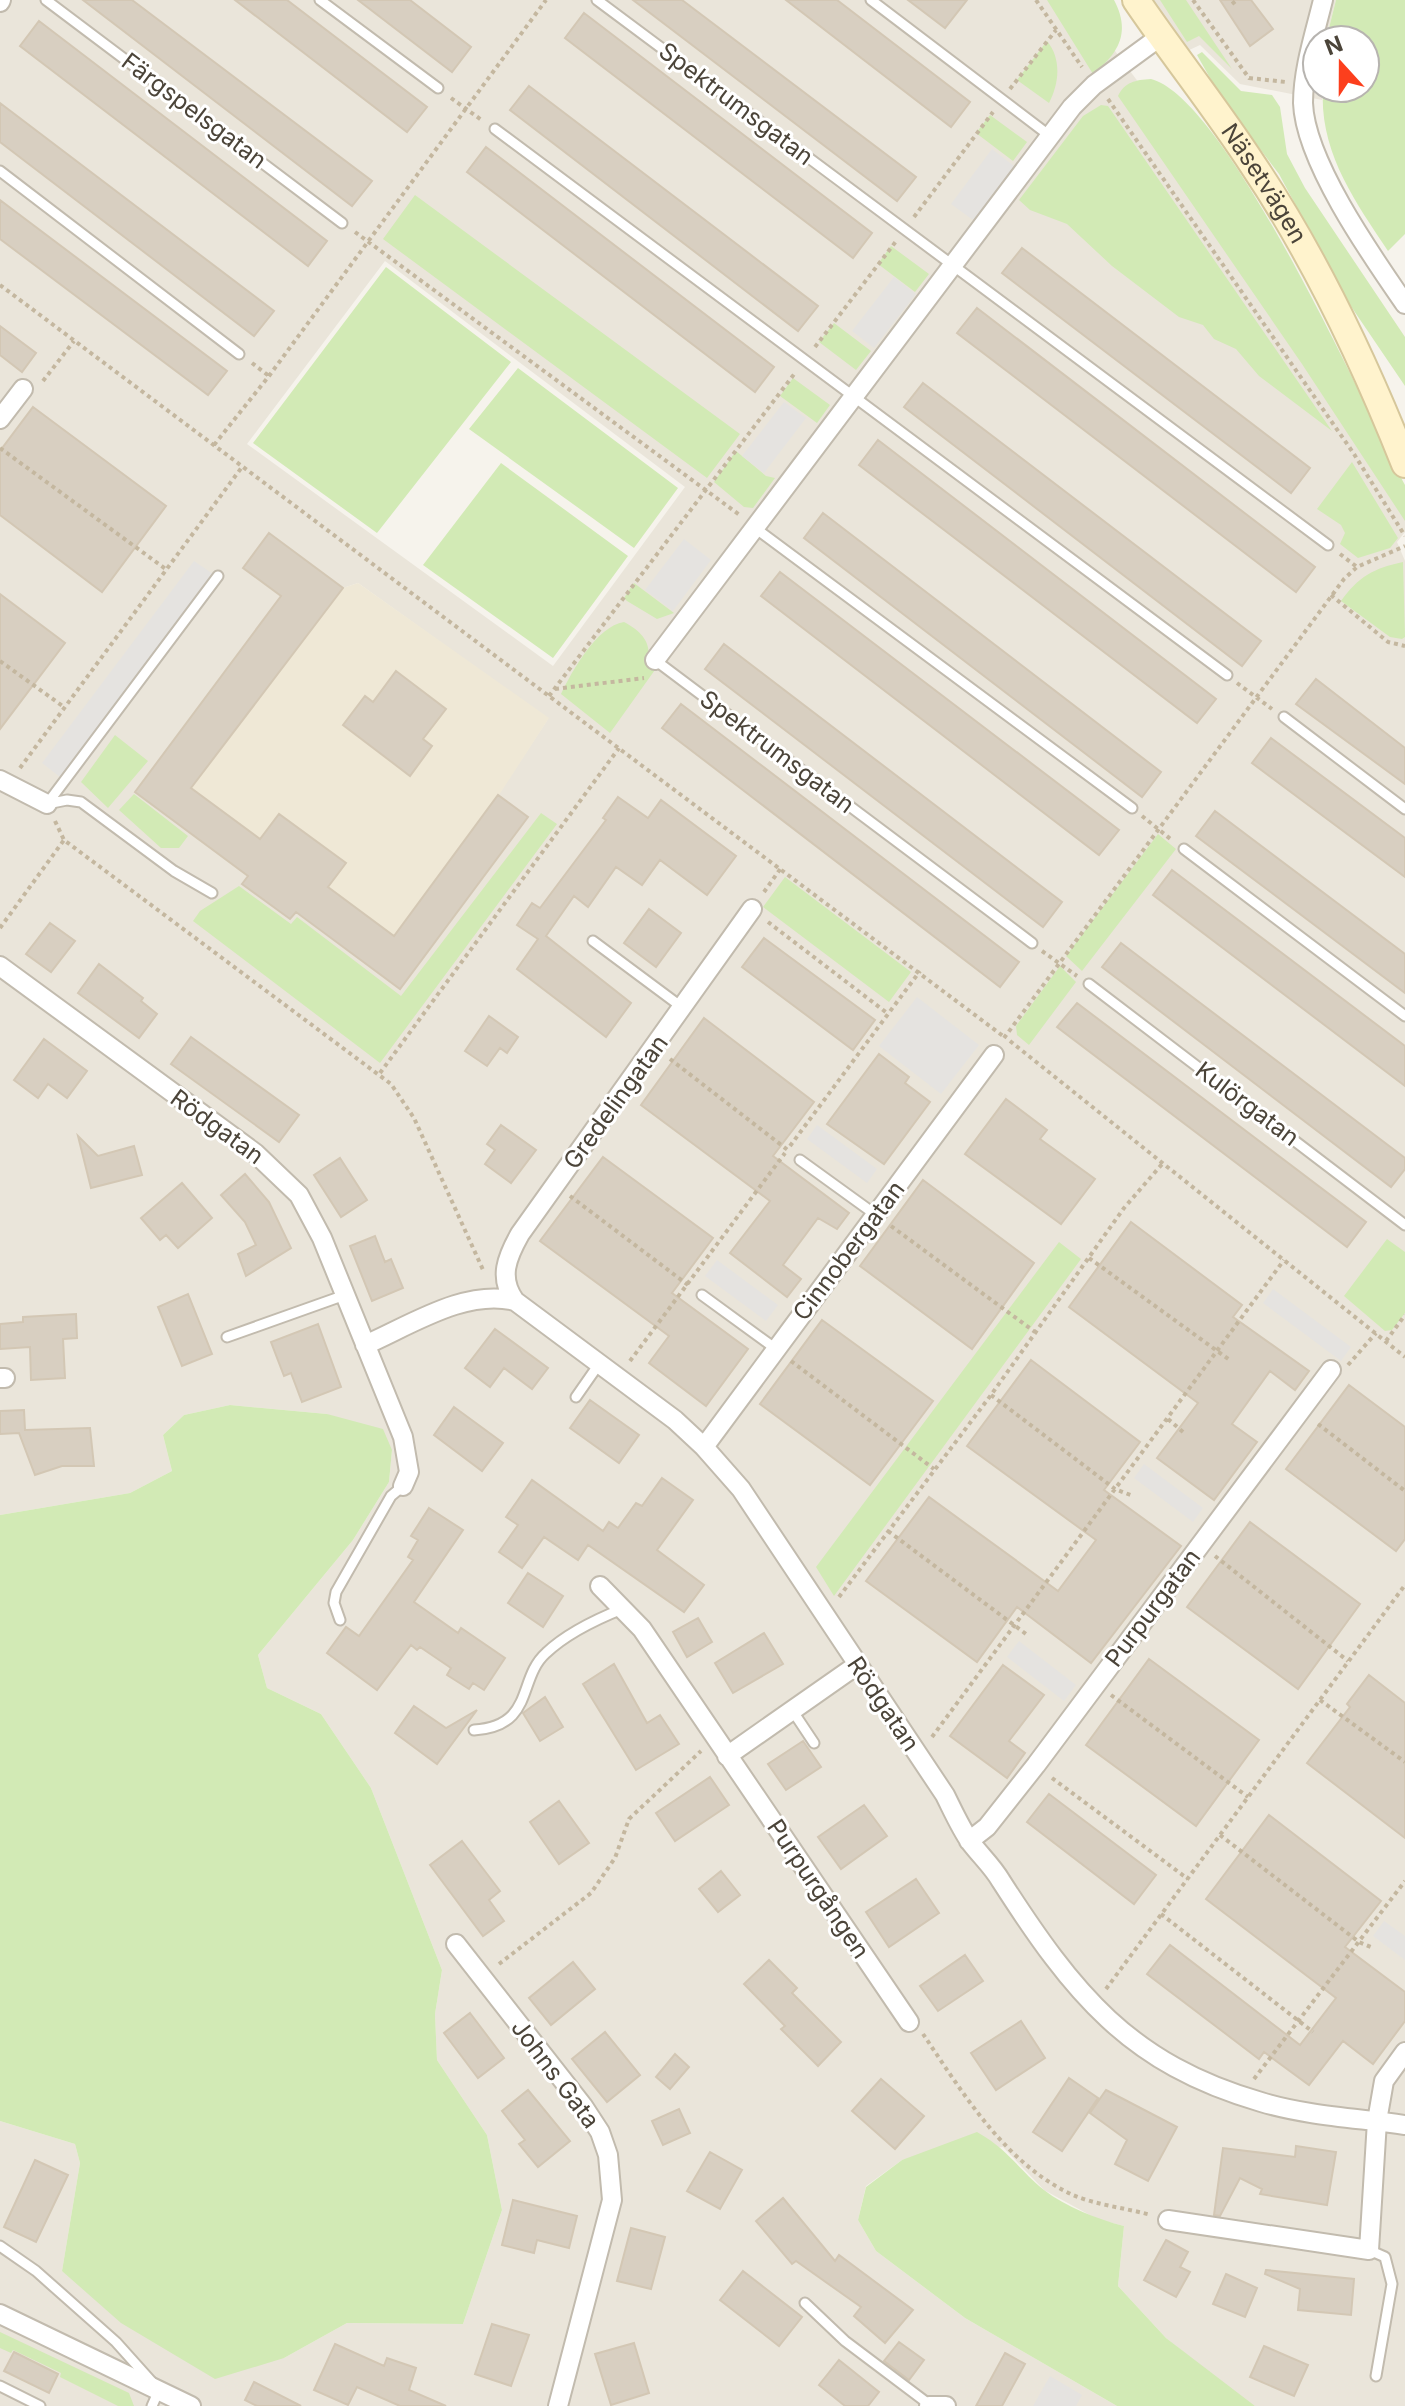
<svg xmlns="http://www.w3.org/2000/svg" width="1405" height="2406" font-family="Inter,sans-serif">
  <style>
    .residential { fill: #eae5da; fill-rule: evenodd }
    .education { fill: #efe8d6 }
    .green { fill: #d2eab5 }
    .parking { fill: #e5e3e0 }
    .building { fill: #d8cfc1; stroke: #d3c7b4; stroke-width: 2 }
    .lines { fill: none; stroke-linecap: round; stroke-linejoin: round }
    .lane-casing { stroke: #c2bbae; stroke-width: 13 }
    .street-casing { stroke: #c2bbae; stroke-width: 22 }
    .secondary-casing { stroke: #d6c79b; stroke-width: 30 }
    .path { stroke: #c4b79f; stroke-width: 4; stroke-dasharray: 4 4; stroke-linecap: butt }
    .lane { stroke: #fff; stroke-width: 9 }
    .street { stroke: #fff; stroke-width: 18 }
    .secondary { stroke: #fff3cd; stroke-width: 26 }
    .labels { text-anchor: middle; stroke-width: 6; stroke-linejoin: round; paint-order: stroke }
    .street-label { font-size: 24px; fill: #4b4439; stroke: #fff }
  </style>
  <rect width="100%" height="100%" fill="#f6f3ec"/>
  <path class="residential" d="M0,0h1110l-1,43 33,44 263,406v39l-8,10 8,19v1845h-150l-13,-7 -76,-61 -48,-52 6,-60 -27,-7 -53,-29 -41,-43 -101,13 -36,26 -8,34 18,31 89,67 152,88h-1117v-285l75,23 5,19 -18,108 222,87 63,-35 116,1 39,-114 -15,-75 -50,-75 -2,-46 7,-44 -71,-182 -50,-74 -54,-26 -9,-33 95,-115 36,-58 3,-32 -65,-36 -97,-9 -46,10 -21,20 9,36 -42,22 -130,22zM385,261l300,226 -132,179 -306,-222zM358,583l190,136 -50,76 -202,117 -54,-28 6,-8 49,-230 46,-58z
    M1150,0h186l-10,40h-9v48h6l-1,12 -82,-16 -40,-39 -15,7z"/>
  <path class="education" d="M269,533l74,55 15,-5 191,135 -50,77 29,22 -128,172 -104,-77 -6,7 -48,-35 6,-9 -113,-83 128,-172 34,26 19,-22 -73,-56z"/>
  <path class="green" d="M1047,0h67c17,32 5,53 -21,74z
    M1160,0h26l46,69 -33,-33 -12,6z
    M1336,0h69v234l-17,17c-33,-50 -69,-99 -65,-163h42v-48h-39z
    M1047,41c15,18 12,43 2,62l-32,-23z
    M1202,52l39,39 31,4 8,12 7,47 18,34 100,149v49l-59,-87 -67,-125 -57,-75 -25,-44z
    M1151,79c76,19 214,328 254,406v36l-103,-157 -184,-268c7,-14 17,-16 33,-17z
    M1101,105l7,1 224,325 -73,-55 -23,-27 -22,-10 -11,-14 -24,-8 -67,-51 -45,-42 -37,-14 -11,-10 64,-84z
    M990,115l37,27 -14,19 -37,-28z
    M415,195l325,239 -33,44 -324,-239z
    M891,246l38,28 -14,18 -37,-28z
    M386,267l125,95 -134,171 -124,-90z
    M834,323l37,28 -15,19 -37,-28z
    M518,368l160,120 -44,60 -165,-119z
    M793,378l37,27 -13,18 -37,-27z
    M736,451l30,25 9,2 -22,30 -9,-1 -30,-25z
    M1352,462l46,76 -8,10 -32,10 -18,-14 5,-11 -4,-8 -24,-16z
    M501,463l127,93 -75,102 -130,-93z
    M1403,562l2,75 -3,2 -12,-2 -49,-36c17,-24 33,-33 62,-39z
    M634,583l40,30 -17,6 -30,-18 -3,-3z
    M624,622c15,8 28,19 24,38l9,7 -47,66 -49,-39c11,-23 36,-68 63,-72z
    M115,735l33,26 -40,47 -27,-26z
    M134,794l54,42 -9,12h-18l-42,-38z
    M541,813l16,11 -177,239 -187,-142 7,-10 39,-25 52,38 6,-7 104,79z
    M1158,834l18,15 -94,122 -16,-15z
    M785,877l126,95 -22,30 -126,-95z
    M1060,966l16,16 -47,63 -12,-10 -1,-9z
    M1387,1239l18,13v61l-13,17 -7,1 -41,-35z
    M1059,1242l22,17 -247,337 -18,-29z
    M230,1405l97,9 56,15 9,21 -3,32 -36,58 -95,115 9,33 54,26 50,74 71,182 -7,44 2,46 50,75 15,75 -39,114 -116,-1 -63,35 -69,21 -94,-56 -59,-52 18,-108 -5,-19 -75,-23v-606l130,-22 42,-22 -9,-36 21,-20z
    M977,2132c33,19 40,36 67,58 22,17 53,29 80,36l-6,60 48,52 89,68h-138l-152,-88 -89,-67 -18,-31 8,-33 36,-27z
    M0,2332l129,61 5,13h-16l-58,-29 1,-4 -48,-23 -2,3 -11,-5z"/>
  <path class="parking" d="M992,149l22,17 -41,54 -22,-16z
    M894,277l22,17 -42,54 -22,-17z
    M784,402l22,16 -42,55 -22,-17z
    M684,539l27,21 -38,51 -28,-21z
    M194,561l19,13 -153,203 -18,-14z
    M917,997l62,48 -38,49 -62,-48z
    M817,1125l60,44 -10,14 -60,-44z
    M717,1260l61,45 -12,16 -61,-45z
    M1273,1289l78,58 -10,14 -78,-58z
    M1144,1464l59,44 -10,14 -59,-44z
    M1019,1641l57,44 -12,16 -57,-44z
    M1384,1921l21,15v24l-32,-24z
    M1050,2376l32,19 -6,11h-43z"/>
  <path class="building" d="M83,0h49l240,181 -20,25z
    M235,0h52l140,107 -20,25z
    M358,0h52l61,47 -19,25z
    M633,0h49l234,177 -19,24z
    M786,0h51l133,102 -19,25z
    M908,0h59l-22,28z
    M1220,0h31l22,29 -23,17z
    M584,13l288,220 -19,25 -288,-220z
    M39,21l288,220 -19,25 -288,-220z
    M529,86l289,220 -20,25 -288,-221z
    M0,103l274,208 -20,25 -254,-194z
    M486,147l288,220 -19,25 -288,-220z
    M0,200l227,171 -19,24 -208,-156z
    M1022,248l288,220 -19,25 -289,-220z
    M977,308l338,259 -19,25 -339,-259z
    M0,326l36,27 -14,19 -22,-17z
    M923,383l338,258 -19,25 -338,-259z
    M33,407l133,99 -64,86 -102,-77v-64z
    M878,440l338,259 -19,24 -338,-258z
    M823,513l338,259 -19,25 -338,-259z
    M269,533l74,55 -152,200 69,51 19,-25 67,49 -18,24 66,49 104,-141 30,22 -128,172 -104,-77 -6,7 -48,-35 6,-8 -113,-84 146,-196 -38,-28z
    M780,572l339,258 -20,25 -338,-259z
    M0,594l65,49 -65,86z
    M724,644l338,258 -19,25 -338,-258z
    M396,671l50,38 -23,30 9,7 -22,30 -67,-51 22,-29 8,6z
    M1316,679l89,69v36l-109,-80z
    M681,704l338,258 -19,25 -338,-259z
    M1271,738l134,100v39l-153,-114z
    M618,797l30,21 13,-18 75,56 -29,39 -47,-35 -18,25 -26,-18 -28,40 -14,-11 -28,40 85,67 -25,34 -89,-68 21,-30 -21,-14 15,-22 8,5 66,-88 -3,-2z
    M1215,811l190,143v39l-209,-157z
    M1172,870l233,176v40l-252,-191z
    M649,909l32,24 -25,34 -32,-24z
    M50,923l25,18 -24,31 -25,-18z
    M764,938l111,82 -22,30 -111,-83z
    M1121,943l284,215v11l-14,18 -289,-220z
    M99,964l44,34 -2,3 16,13 -18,24 -61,-45z
    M1077,1003l289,219 -19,25 -290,-220z
    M489,1016l29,21 -11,16 -7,-5 -13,18 -22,-15z
    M704,1018l110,84 -41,54 76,57 -12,16 -19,-11 -35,47 18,14 -14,18 -57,-44 40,-52 -129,-96z
    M191,1037l108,78 -20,27 -108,-78z
    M44,1039l43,32 -20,27 -19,-14 -10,14 -24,-18z
    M879,1054l30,23 -4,6 25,19 -46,62 -57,-40z
    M1006,1099l41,31 -7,9 55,40 -34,45 -96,-70z
    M501,1125l35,25 -25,33 -26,-19 10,-14 -8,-6z
    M78,1136l20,20 36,-10 8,29 -51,13z
    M603,1157l110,81 -41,55 76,56 -42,57 -57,-43 20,-27 -129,-95z
    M340,1158l27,42 -26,17 -27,-42z
    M245,1174l24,28 22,46 -45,28 -8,-22 18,-9 -11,-23 -24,-27z
    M923,1180l111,83 -62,86 -112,-83z
    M182,1183l30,35 -34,30 -12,-13 -6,5 -19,-22z
    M1131,1222l111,83 -9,12 76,54 -14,19 -25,-19 -38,53 25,18 -43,58 -57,-42 41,-55 -129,-96z
    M375,1236l10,26 6,-3 12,29 -31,13 -22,-55z
    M188,1294l24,60 -30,12 -24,-59z
    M76,1314l1,24 -14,1 2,39 -34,2 -1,-33 -30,2v-25l23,-2v-5z
    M822,1320l111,81 -63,84 -110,-81z
    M318,1324l23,63 -39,15 -11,-29 -7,3 -13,-34z
    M495,1329l53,39 -16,21 -28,-21 -14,19 -25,-19z
    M1031,1360l109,82 -36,48 77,56 -90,117 -74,-56 -40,55 -111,-81 63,-84 129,94 38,-51 -129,-94z
    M1349,1385l56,42v112l-9,12 -110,-82z
    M590,1400l49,35 -20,28 -49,-35z
    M454,1407l49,36 -21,28 -48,-36z
    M24,1410l1,20 65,-2 4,38h-32l-27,9 -16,-42 -19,1v-23z
    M662,1478l31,22 -36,50 47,35 -20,27 -96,-67 -10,15 -34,-23 -22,31 -23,-16 19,-27 -12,-8 26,-37 71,51 6,-9 9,6 18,-25 6,3z
    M429,1508l34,22 -49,72 44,31 3,-5 44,30 -21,32 -11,-7 -4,6 -22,-14 4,-7 -31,-21 -3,3 -6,-5 -34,45 -50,-37 19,-26 13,9 54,-76 -5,-3 10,-17 -7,-4z
    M1250,1522l110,82 -62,85 -111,-82z
    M528,1573l35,23 -20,31 -35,-24z
    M698,1618l14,24 -25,15 -14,-25z
    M764,1633l19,31 -50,29 -18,-30z
    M1149,1659l110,81 -63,86 -110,-81z
    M614,1664l33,59 13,-8 19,29 -43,26 -53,-86z
    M1003,1665l41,30 -35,46 16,12 -18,25 -57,-42z
    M1369,1675l36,28v135l-98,-75 43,-56 -3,-3z
    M545,1697l18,30 -23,14 -17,-28z
    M414,1706l32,22 31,-18 -40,54 -42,-31z
    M803,1741l18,26 -35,23 -18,-26z
    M710,1777l19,28 -54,36 -19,-28z
    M1049,1794l107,81 -22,29 -107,-82z
    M559,1801l30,42 -30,21 -29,-42z
    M864,1805l23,31 -46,33 -23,-32z
    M1269,1815l112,86 -36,46 60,45v29l-32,43 -30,-23 -34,44 -45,-33 -5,7 -112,-85 23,-29 130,100 36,-47 -130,-99z
    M462,1841l38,50 -11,9 15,21 -21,15 -53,-71z
    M721,1871l19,24 -22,17 -19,-23z
    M916,1879l23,34 -50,34 -23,-35z
    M965,1955l18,26 -45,30 -18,-25z
    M769,1960l28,28 -5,5 49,49 -23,24 -37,-37 4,-3 -41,-42z
    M573,1962l22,27 -44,36 -22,-27z
    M470,2013l34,45 -26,20 -34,-45z
    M1021,2021l24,37 -49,32 -25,-37z
    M605,2032l35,43 -33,27 -35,-43z
    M675,2054l14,13 -19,22 -14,-12z
    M1069,2078l29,20 -36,53 -29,-19z
    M881,2079l43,37 -29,33 -43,-38z
    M528,2090l42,51 -32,26 -19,-23 6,-4 -23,-29z
    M1106,2090l71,37 -29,54 -33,-17 12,-24 -37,-27z
    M679,2109l11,24 -27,12 -11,-24z
    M1296,2146l40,6 -9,53 -67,-11 2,-5 -22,-11 -20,38 -6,-1 9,-67 72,9z
    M710,2152l32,18 -22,39 -33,-18z
    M35,2160l33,15 -32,67 -32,-15z
    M783,2198l52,63 4,-6 74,55 -28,33 -31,-27 7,-9 -65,-46 -4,3 -36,-43z
    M513,2200l64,16 -8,32 -32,-8 -3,13 -32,-8z
    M631,2228l34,9 -14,52 -34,-8z
    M1166,2240l22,12 -8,15 10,5 -14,25 -32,-17z
    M1266,2270l88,9 -3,36 -53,-5 2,-21 -35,-15z
    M743,2271l59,46 -23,29 -59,-46z
    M1226,2274l31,14 -12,29 -32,-13z
    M492,2324l37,11 -18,51 -36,-12z
    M899,2342l25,18 -15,20 -25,-19z
    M634,2343l15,50 -38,12 -16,-51z
    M335,2344l49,22 3,-8 29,10 -7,22 37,16h-46l-43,-19 -9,18 -34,-15z
    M1264,2346l44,19 -14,31 -44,-19z
    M14,2352l44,22 -9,19 -45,-22z
    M1005,2353l20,11 -23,42h-26z
    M839,2360l40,32 -11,14h-23l-26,-21z
    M254,2382l47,24h-44l-12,-6z"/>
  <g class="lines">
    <defs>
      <path id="lane" d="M46,0l296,223
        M320,0l118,88
        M597,0l731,545
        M871,0l179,136
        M495,129l732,546
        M0,171l239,183
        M755,528l377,280
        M655,660l377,283
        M1284,717l121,92
        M47,804l171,-228
        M47,804l20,-4 14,2 93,69 38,22
        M1184,849l221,167
        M593,941l90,67
        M1089,984l316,241
        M800,1160l76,55
        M702,1295l74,54
        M227,1337l118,-42
        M576,1397l23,-33
        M340,1620l-6,-17 2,-11 55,-96 12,-10
        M792,1710l22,33
        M474,1730c61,-4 43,-51 72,-77 19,-18 51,-34 76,-44
        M0,2246l36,25 80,71 43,48 -7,16
        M1369,2250l16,7 7,27 -16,92
        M805,2303l40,38 85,64
        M0,2386l40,20"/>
      <path id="street" d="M1323,0c-8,33 -20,69 -20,103 2,58 68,152 102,201
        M0,2l1,-2
        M0,419l23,-30
        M655,660l417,-553 22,-22 67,-49
        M0,780l47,24
        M0,966l255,187 44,42 23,43 81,199 6,35 -6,14
        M515,1301c-17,-23 -8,-44 5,-67l232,-325
        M365,1345c44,-19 101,-57 150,-44l160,119 29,27 37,42 204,306c8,16 16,34 26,48 10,13 22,24 30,38 72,112 128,183 260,221 47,14 96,16 144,23
        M0,1378h5
        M704,1447l290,-392
        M600,1586l42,43 267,393
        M727,1756l130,-91
        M969,1841l18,-14 49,-62 295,-395
        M456,1944l127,162 17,26 8,23 4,45 -54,206
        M1168,2220l201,30 8,-129 7,-40 21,-29
        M0,2314l191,92
        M929,2406h17"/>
      <g id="secondary">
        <path id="s1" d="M1136,0c38,56 80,108 117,165 62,92 111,196 152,299"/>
      </g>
    </defs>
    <use href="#lane" class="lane-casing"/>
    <use href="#street" class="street-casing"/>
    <use href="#secondary" class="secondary-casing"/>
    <path class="path" d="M1036,0l46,67
      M1193,0l56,78 37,4
      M1232,4l5,-4
      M1010,89l46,-59
      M451,98l32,23
      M1108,99l246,355 51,82
      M914,217l79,-105
      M355,232l386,284
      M0,285l1003,751
      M815,347l82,-107
      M252,363l17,13
      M43,381l31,-40
      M214,445l55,-69 277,-376
      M0,448l167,122
      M1340,554l17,13
      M1331,595l57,47 17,4
      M0,661l64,46
      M1237,683l35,26
      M555,689l89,-11
      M549,696l246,-323
      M20,768l222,-301
      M1142,816l31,25
      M55,821l9,19 327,244 23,34 70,154
      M764,892l17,-24
      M768,922l119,91
      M0,928l64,-88
      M1042,951l35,25
      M1004,1038l340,-459 13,-12 48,-21
      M1010,1041l395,316
      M670,1059l119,92
      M380,1073l239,-325
      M790,1146l130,-175
      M570,1196l118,89
      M891,1226l144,106
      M1089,1258l142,103
      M1386,1341l19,-26
      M630,1361l155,-208
      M791,1361l143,108
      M1348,1365l28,-32
      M991,1395l124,94 18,7
      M1168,1419l15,13
      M1318,1424l87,67
      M888,1531l138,103
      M1215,1556l133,105
      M839,1597l152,-202 133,-187 39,-45
      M1111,1695l137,102
      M1320,1700l85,62
      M932,1737l352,-477
      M1052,1778l136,101
      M1220,1835l139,107 14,6
      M1161,1914l152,118
      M499,1964l92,-71 24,-35 14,-39 72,-68
      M1106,1989l299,-404
      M923,2034c40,59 82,130 150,161 23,10 53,13 78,20
      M1254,2079l151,-198"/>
    <use href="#lane" class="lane"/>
    <use href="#street" class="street"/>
    <use href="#secondary" class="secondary"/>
  </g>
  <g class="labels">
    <g class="street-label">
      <text transform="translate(736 104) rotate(37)" y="8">Spektrumsgatan</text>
      <text transform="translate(194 111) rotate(37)" y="8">Färgspelsgatan</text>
      <text dy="8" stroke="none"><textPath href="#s1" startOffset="224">Näsetvägen</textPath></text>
      <text transform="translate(777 752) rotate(37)" y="8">Spektrumsgatan</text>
      <text transform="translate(616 1102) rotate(-54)" y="8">Gredelingatan</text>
      <text transform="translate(1247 1104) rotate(37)" y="8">Kulörgatan</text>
      <text transform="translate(217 1127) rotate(36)" y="8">Rödgatan</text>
      <text transform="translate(849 1251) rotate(-53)" y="8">Cinnobergatan</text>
      <text transform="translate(1153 1608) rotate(-53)" y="8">Purpurgatan</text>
      <text transform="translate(883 1704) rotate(56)" y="8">Rödgatan</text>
      <text transform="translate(818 1889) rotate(56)" y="8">Purpurgången</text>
      <text transform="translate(555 2074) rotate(53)" y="8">Johns Gata</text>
    </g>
  </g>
  <g transform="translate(1341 64) rotate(339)"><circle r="38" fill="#ffffff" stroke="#b7b4b0" stroke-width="2"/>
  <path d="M0-6L14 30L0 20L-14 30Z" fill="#fc3f1d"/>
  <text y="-12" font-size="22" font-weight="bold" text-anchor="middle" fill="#4b4439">N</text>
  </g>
</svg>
